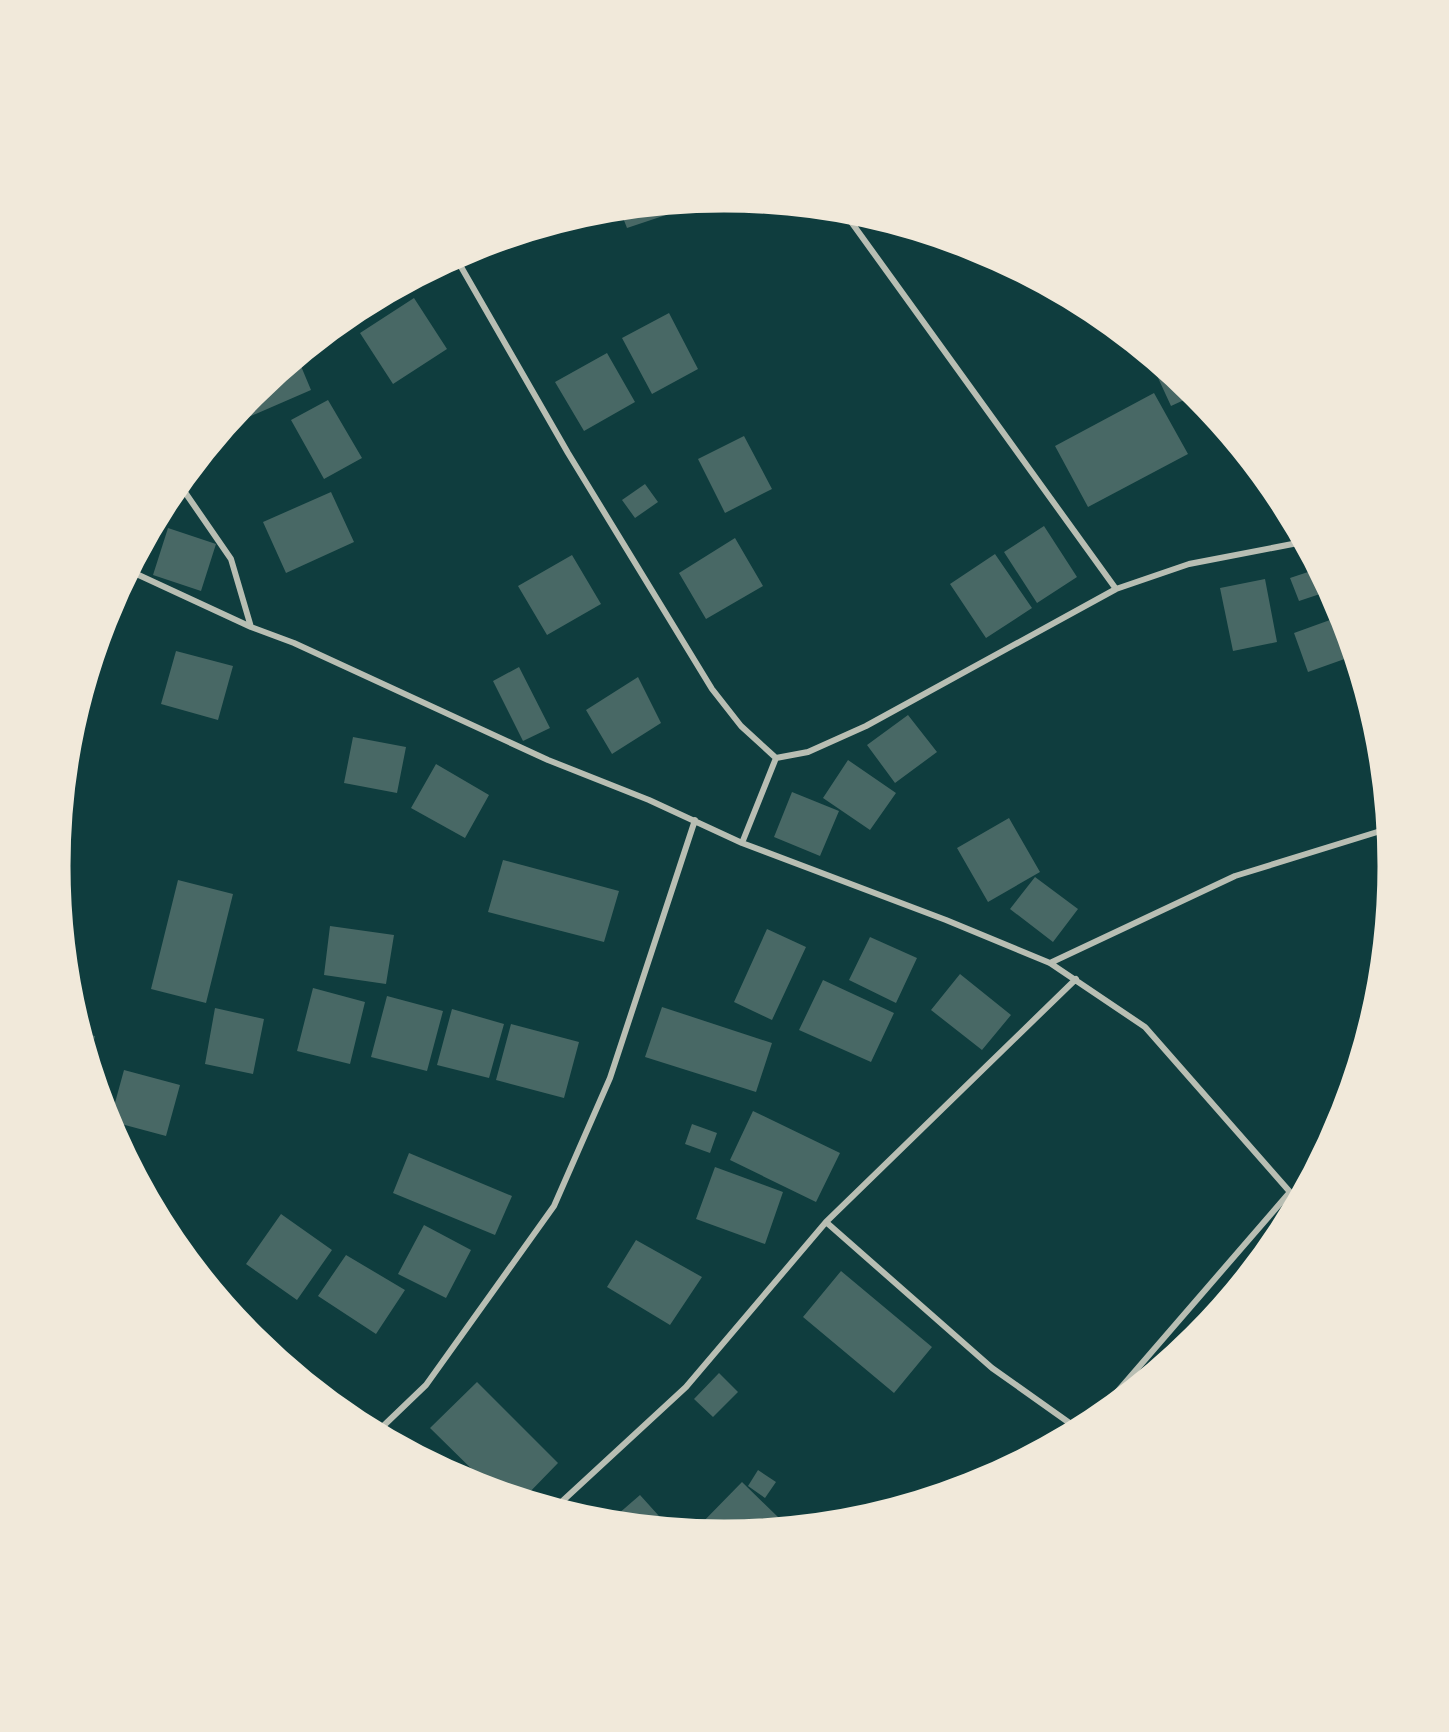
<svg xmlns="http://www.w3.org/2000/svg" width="1449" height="1732" font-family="'PT Sans Narrow',sans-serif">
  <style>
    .building { fill: #486865 }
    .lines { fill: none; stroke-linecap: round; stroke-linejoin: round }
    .minor { stroke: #b8beb3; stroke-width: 6 }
    .rim { fill: none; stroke: #f1e9da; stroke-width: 3 }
  </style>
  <rect width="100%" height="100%" fill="#0f3d3e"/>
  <path class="building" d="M688,204l2,3 -63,21 -7,-18z
    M414,298l33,51 -54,35 -33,-51z
    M669,313l29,56 -46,25 -30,-56z
    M1112,327l22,18 -9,5z
    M607,353l28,49 -51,29 -29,-49z
    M1148,356l1,1 46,38 -24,11z
    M298,359l13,31 -83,36 26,-31z
    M1154,393l34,61 -100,53 -33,-61z
    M328,400l34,58 -38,21 -33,-59z
    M744,436l28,53 -47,24 -27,-54z
    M645,484l13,18 -23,16 -13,-18z
    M331,492l23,50 -68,31 -23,-51z
    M173,493l6,4 -26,35 -1,-1z
    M1044,526l33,51 -40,26 -33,-51z
    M168,528l48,16 -15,47 -48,-16z
    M735,538l28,48 -57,33 -27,-46z
    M995,554l37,54 -46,30 -36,-54z
    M572,555l29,49 -54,31 -29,-49z
    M1317,569l12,22 -30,10 -9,-23z
    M1265,579l12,63 -44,9 -13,-63z
    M1341,616l12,40 -45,16 -14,-39z
    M176,651l57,15 -15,54 -57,-16z
    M1355,660l7,24 2,7 -6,1 -6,-31z
    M519,667l31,61 -27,13 -30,-60z
    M638,677l23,46 -49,31 -26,-44z
    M908,715l29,37 -42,31 -28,-38z
    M353,737l53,10 -9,46 -53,-10z
    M848,760l48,33 -26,37 -47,-32z
    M436,764l53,31 -24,43 -54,-30z
    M792,792l47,19 -19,45 -46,-19z
    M1009,818l31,54 -52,30 -31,-54z
    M503,860l116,31 -15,51 -116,-30z
    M1035,877l43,32 -25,33 -43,-33z
    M178,880l55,14 -27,109 -55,-14z
    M330,926l64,9 -8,49 -62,-9z
    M767,929l39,18 -34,73 -38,-18z
    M870,937l47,21 -21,45 -47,-23z
    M960,974l51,41 -29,35 -51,-40z
    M823,980l71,33 -23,49 -72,-32z
    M313,988l52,14 -15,62 -53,-13z
    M387,996l56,15 -16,60 -56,-14z
    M662,1007l110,36 -16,49 -111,-35z
    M215,1008l49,11 -11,55 -48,-10z
    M452,1009l52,15 -15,54 -52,-13z
    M511,1024l68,18 -15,56 -68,-18z
    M83,1033l12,3 -5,23z
    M124,1070l56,15 -14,51 -56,-15z
    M753,1111l87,42 -24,49 -86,-42z
    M692,1124l25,9 -7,20 -25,-9z
    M409,1153l103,43 -17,39 -102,-42z
    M715,1167l68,25 -18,52 -69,-25z
    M281,1214l51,36 -35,50 -51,-36z
    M424,1225l47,25 -25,48 -48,-24z
    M636,1240l66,37 -32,48 -63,-38z
    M346,1255l59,35 -29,44 -58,-38z
    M195,1265l12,2 -3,10z
    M841,1271l91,76 -38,46 -91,-76z
    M719,1373l19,19 -25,25 -19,-18z
    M477,1382l81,81 -34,35 -33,-10 -61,-60z
    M758,1470l18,12 -11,16 -17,-12z
    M742,1482l37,36 -10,10 -45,4 -22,-2 -4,-3z
    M640,1495l28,31 -58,-5z"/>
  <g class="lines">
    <path class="minor" d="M844,212l272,377
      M456,258l112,195 144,236 29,37 35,32
      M180,485l51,74 20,68
      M130,571l121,56 43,16 254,117 101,40 93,43 204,77 104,43 95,64 145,165 9,6
      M776,758l32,-6 58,-26 250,-137 73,-25 114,-22
      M742,843l34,-85
      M1050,963l185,-87 152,-47
      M826,1222l166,146 86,61
      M1092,1421l198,-229
      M377,1432l49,-47 128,-179 56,-128 85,-258
      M556,1507l130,-120 140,-165 250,-243"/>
  </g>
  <path d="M0 0H1449V1732H0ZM69 866a655 655 0 1 1 1310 0a655 655 0 1 1-1310 0Z" fill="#f1e9da" fill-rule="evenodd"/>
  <path class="rim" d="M69 866a655 655 0 1 1 1310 0a655 655 0 1 1-1310 0Z"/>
</svg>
